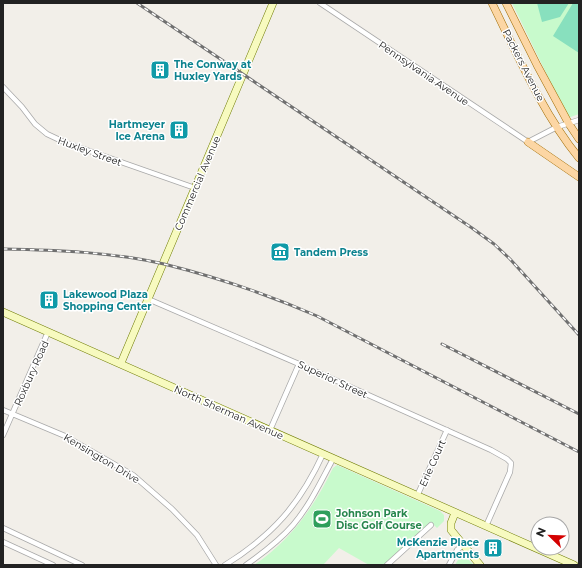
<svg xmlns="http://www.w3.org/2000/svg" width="582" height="568" font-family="Montserrat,sans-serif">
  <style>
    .park { fill: #c8facc }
    .pitch { fill: #88e0be }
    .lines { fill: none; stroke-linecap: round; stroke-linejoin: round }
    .street-casing { stroke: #a9a9a9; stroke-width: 6 }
    .secondary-casing { stroke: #707d05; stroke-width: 8 }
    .primary-casing { stroke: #a06b00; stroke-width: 8 }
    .street { stroke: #fff; stroke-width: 4.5 }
    .secondary { stroke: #f7fabf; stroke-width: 7 }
    .primary { stroke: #fcd6a4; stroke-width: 7 }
    .rail-casing { stroke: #707070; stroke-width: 3 }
    .rail { stroke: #fff; stroke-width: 1.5; stroke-dasharray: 4.5; stroke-linecap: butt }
    .labels { text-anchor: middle; stroke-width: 3; stroke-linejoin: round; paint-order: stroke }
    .culture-label { font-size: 10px; font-weight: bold; fill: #0d838f; stroke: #fff; text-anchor: start }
    .street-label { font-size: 10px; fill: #222; stroke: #fff }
    .leisure-label { font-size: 10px; font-weight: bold; fill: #27864d; stroke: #fff; text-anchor: start }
  </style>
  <rect width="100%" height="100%" fill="#f2efe9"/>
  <path class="park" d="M512,3h67v111l-11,4z
    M337,465l103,46 4,4v6l-7,7 -5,-5 -49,42h-14l-30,-17 -16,17h-69c37,-25 60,-58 79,-97z
    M463,555l2,1 9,9h-19l4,-7z"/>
  <path class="pitch" d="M537,3h32l-9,14 -18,5z
    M573,3h6v50l-26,-17z"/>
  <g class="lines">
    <defs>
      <path id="street" d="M320,3l208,139 29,-15 22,-7
        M3,87l19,20 13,17 12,10 17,8 131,46
        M148,299l151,65 192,86 16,9 4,4 -1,9 -24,54
        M3,410l62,26 68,39 39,34 25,26 19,30
        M270,430l29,-66
        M3,435l45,-103
        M417,496l30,-66
        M3,528l79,37
        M3,542l50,23
        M225,565c48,-30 75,-61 98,-111
        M246,565c17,-12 34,-25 47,-40 17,-20 28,-44 40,-66
        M387,565l44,-40
        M449,565l8,-15 6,-5"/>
      <path id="secondary" d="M3,312l571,253
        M121,363l152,-360
        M455,513l-4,10v7l29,35"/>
      <path id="primary" d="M492,3c25,51 51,111 87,155
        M506,3l31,62 32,59 10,15
        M528,142l51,35"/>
    </defs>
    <use href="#street" class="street-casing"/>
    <use href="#secondary" class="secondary-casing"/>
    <use href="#primary" class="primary-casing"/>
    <use href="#street" class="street"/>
    <use href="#secondary" class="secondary"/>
    <use href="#primary" class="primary"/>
    <defs>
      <path id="rail" d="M137,3l335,225 22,16 16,15 69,76
        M3,249c53,1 109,3 161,15 52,13 103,30 153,52l262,136
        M442,344l137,70"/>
    </defs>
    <use href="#rail" class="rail-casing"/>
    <use href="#rail" class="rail"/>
  </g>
  <defs>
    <symbol id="building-square" viewBox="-11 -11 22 22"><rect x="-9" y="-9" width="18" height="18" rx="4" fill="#0f9aa8" stroke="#fff"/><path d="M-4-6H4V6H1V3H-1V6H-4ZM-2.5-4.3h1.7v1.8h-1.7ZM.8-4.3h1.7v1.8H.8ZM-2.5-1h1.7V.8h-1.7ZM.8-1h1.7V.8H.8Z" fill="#fff"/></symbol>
    <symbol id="museum-square" viewBox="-11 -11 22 22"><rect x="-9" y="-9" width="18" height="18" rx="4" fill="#0f9aa8" stroke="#fff"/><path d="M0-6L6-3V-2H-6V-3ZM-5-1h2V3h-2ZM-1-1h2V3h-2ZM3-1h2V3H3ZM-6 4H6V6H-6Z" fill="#fff"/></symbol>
    <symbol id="stadium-square" viewBox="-11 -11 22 22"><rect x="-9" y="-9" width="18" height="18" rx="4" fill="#2e9e5b" stroke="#fff"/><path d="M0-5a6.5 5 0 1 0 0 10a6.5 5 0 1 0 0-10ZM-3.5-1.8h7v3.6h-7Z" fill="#fff"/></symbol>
  </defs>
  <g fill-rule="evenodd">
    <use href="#building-square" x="149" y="59" width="22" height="22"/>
    <use href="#building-square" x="168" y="119" width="22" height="22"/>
    <use href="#museum-square" x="269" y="241" width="22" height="22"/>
    <use href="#building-square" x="38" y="289" width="22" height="22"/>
    <use href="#stadium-square" x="311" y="508" width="22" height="22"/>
    <use href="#building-square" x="482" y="537" width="22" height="22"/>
  </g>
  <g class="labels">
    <g class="culture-label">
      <text x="174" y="68">The Conway at<tspan x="174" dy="12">Huxley Yards</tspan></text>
      <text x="165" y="128" text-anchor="end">Hartmeyer<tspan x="165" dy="12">Ice Arena</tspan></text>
      <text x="294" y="256">Tandem Press</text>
      <text x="63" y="298">Lakewood Plaza<tspan x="63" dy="12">Shopping Center</tspan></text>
      <text x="479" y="546" text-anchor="end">McKenzie Place<tspan x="479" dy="12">Apartments</tspan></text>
    </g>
    <g class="street-label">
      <text transform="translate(524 65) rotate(63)" y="4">Packers Avenue</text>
      <text transform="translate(424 73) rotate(34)" y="4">Pennsylvania Avenue</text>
      <text transform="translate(90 151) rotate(20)" y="4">Huxley Street</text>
      <text transform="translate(197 183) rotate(-67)" y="4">Commercial Avenue</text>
      <text transform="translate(31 373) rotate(-66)" y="4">Roxbury Road</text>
      <text transform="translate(333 379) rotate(25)" y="4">Superior Street</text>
      <text transform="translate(229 412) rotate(24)" y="4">North Sherman Avenue</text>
      <text transform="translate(102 458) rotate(31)" y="4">Kensington Drive</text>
      <text transform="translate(432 463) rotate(-66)" y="4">Erie Court</text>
    </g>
    <g class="leisure-label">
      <text x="336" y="517">Johnson Park<tspan x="336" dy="12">Disc Golf Course</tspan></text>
    </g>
  </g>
  <rect width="582" height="568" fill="none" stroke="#222222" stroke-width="8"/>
  <g transform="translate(550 536) rotate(293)"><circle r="19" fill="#ffffff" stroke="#a7a7a7"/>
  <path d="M0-3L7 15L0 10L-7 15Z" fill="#d40000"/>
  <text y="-6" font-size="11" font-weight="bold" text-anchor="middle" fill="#222222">N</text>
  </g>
</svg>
